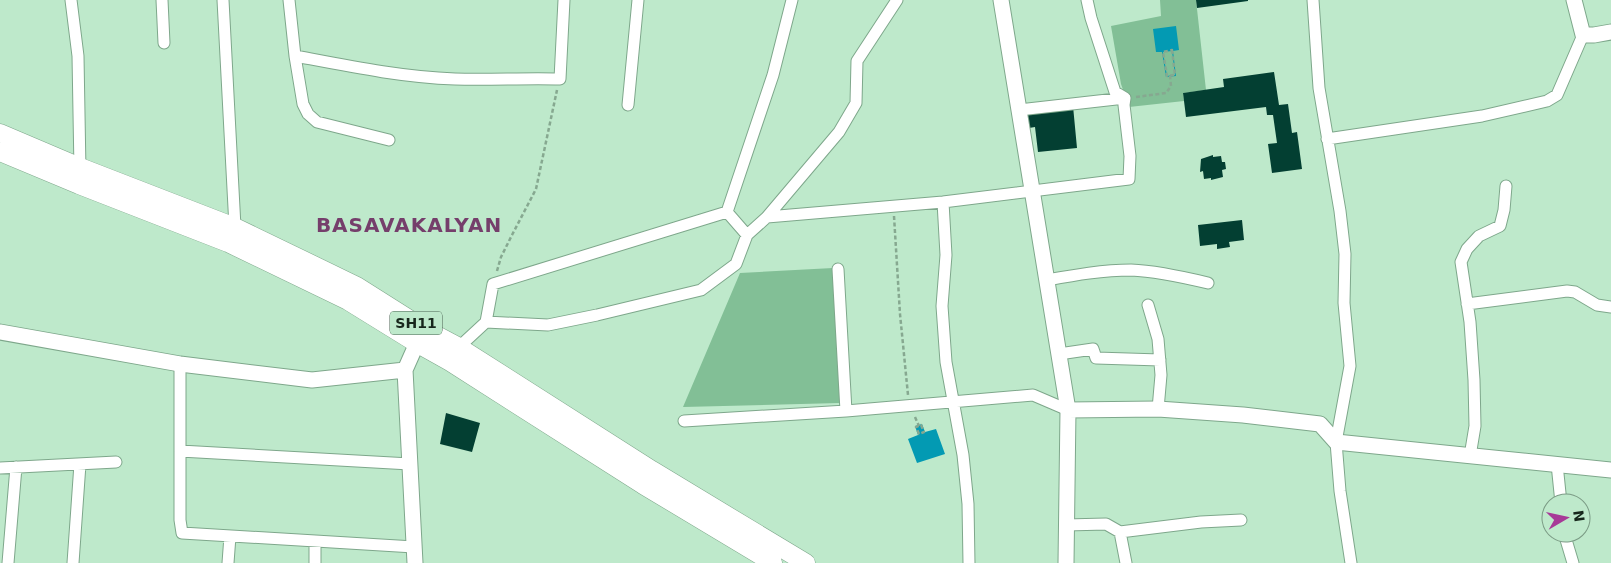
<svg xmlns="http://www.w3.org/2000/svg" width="1611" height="563" font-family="'DejaVu Sans',sans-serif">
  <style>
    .green { fill: #82bf96 }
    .water { fill: #039ab3; fill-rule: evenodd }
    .building { fill: #033f32 }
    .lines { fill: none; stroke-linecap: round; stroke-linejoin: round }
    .street-casing { stroke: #7ea78b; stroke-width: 13 }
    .secondary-casing { stroke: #7ea78b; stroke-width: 17 }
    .primary-casing { stroke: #7ea78b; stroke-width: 19 }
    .path { stroke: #86a890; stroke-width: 2.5; stroke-dasharray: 4 2.5; stroke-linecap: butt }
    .street { stroke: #fff; stroke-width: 11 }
    .secondary { stroke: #fff; stroke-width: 15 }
    .primary { stroke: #fff; stroke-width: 18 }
    .labels { text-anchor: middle; stroke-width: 5; stroke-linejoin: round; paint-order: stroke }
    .shield { fill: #bee9cb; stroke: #496150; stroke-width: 1 }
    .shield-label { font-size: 14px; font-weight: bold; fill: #17271c }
    .district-label { font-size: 20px; font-weight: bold; letter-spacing: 1px; fill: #753e6b; stroke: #bee9cb }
  </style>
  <rect width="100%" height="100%" fill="#bee9cb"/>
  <path class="green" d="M1160,0h36l10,90 -23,3 1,8 -55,6 -8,-23 -10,-58 50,-10z
    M833,268l7,135 -157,4 57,-134z"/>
  <path class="water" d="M1176,26l3,24 -6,1 3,25 -10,1 -4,-25h-6l-3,-23zM1172,51l3,24 -8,1 -4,-24z
    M922,424l3,8 11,-3 9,25 -28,9 -9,-24 10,-4 -3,-9z"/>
  <path class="building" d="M1196,0h52v1l-51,7z
    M1274,72l5,33 9,-1 4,29 5,-1 5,37 -30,4 -4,-29 9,-1 -4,-28h-6l-1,-8 -80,10 -3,-24 41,-6 -1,-8z
    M1073,106l4,42 -39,4 -3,-25 -6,1 -2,-17z
    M1213,155v2l8,-1 1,6h3l1,7 -4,1 1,7 -12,3v-2l-7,1 -1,-8 -3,1 1,-13z
    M1242,220l2,20 -15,2 1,5 -13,2v-5l-17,2 -2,-21z
    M446,413l34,10 -8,29 -32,-8z"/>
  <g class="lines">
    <defs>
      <path id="street" d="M71,0l7,56 2,115
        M162,0l2,43
        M223,0l12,227 -2,5
        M289,0l6,56 8,48 5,10 9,8 72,18
        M1313,0l6,88 21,123 5,43 -1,49 6,63 -14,76 4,49 11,72
        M295,56c53,10 106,21 160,23 35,1 70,-1 105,0l4,-79
        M628,105l10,-105
        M1019,110l106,-12
        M1327,139l155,-23 65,-15 10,-6 26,-60
        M943,202l3,53 -4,51 4,56 17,93 5,49 1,59
        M767,217l176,-15 186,-23 1,-23 -6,-51 1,-7 -10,-6 -24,-74 -4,-18
        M747,235l-20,-23 46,-137 19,-75
        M838,269l8,142
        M1047,280c28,-5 56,-10 84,-10 26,1 52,7 77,13
        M1467,304l100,-13 8,1 22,13 14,2
        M1148,305l10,34 3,36 -3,34
        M486,322l7,-38 234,-72
        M456,352l3,-5 27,-25 62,3 49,-10 104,-25 35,-26 11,-29 20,-18 72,-85 17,-29 1,-42 40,-61
        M1059,354l34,-5 3,9 64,2
        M180,364v156l2,13 232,14
        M684,421l162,-10 187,-16 35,15
        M180,451l230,13
        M1470,456l5,-30 -1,-46 -4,-58 -9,-60 6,-13 12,-13 21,-10 4,-16 2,-24
        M1557,464l4,39
        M0,468l116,-6
        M1066,525l40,-1 14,8
        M1564,533l9,30
        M315,541v22
        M8,563l8,-96
        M73,563l7,-99
        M228,563l2,-27
        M1126,563l-6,-31 81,-10 40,-2"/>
      <path id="secondary" d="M1001,0l67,410 -2,153
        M1574,0l9,35h11l17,-3
        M0,332l180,32 132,16 93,-10
        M1068,410l90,-1 85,6 77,9 16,18 275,28
        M415,563l-10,-193 16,-36"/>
      <path id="primary" d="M0,133l80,34 155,60 122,59 68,43 34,18 193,123 154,93
        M0,152l79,33 149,58 120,58 68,42 34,19 193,123 130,78"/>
    </defs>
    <use href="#street" class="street-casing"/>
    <use href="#secondary" class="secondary-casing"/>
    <use href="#primary" class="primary-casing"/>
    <path class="path" d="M1172,50l3,25 -8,1 -4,-24z
      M1136,97l30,-4 5,-7 -1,-10
      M894,216l6,98 8,81
      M497,271l4,-14 11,-22 24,-46 21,-99
      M915,417l4,9
      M921,425l3,7 -5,2 -3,-7z"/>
    <use href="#street" class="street"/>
    <use href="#secondary" class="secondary"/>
    <use href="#primary" class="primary"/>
  </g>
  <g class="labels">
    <rect class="shield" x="390" y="311.5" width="52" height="23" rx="4"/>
    <g class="shield-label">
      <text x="416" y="328">SH11</text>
    </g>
    <g class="district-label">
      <text x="409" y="232">BASAVAKALYAN</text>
    </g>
  </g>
  <g transform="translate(1566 518) rotate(81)"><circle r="24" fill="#bee9cb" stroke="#7b9b85"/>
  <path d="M0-4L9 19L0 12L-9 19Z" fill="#a73997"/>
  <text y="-8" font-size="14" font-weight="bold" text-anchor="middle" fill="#17271c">N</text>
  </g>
</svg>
